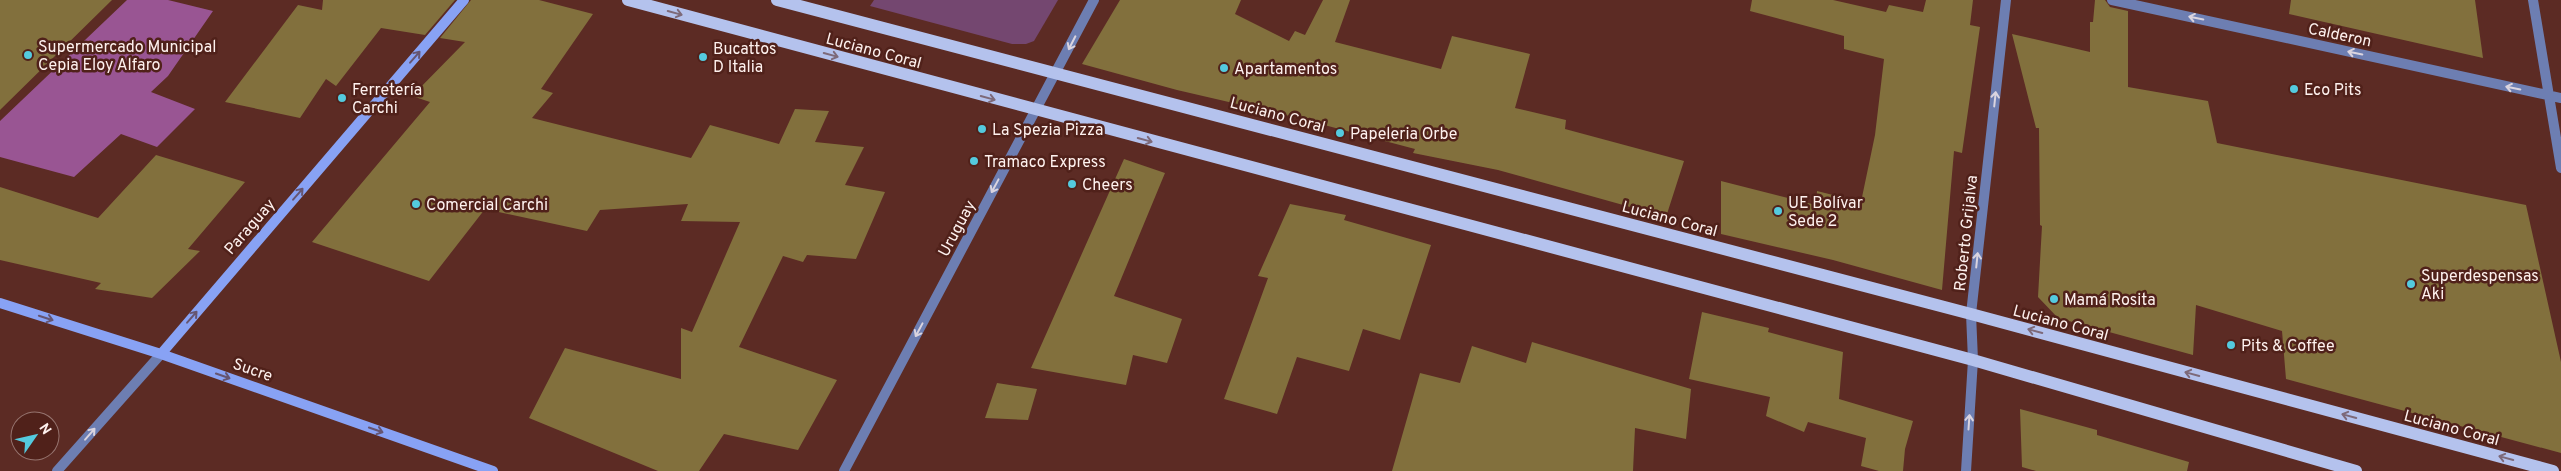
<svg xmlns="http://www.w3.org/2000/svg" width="2561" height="471" font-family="Overpass,sans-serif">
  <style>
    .green { fill: #744770 }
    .forest { fill: #995593 }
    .building { fill: #82703d }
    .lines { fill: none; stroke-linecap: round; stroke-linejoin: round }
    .street { stroke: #6d7eb2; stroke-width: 10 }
    .secondary { stroke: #88a2f4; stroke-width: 10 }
    .primary { stroke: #b4c2ed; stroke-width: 12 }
    .oneway { stroke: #7d6979 }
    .oneway2 { stroke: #dad4df }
    .oneway3 { stroke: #665571 }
    .poi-dot { fill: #54cade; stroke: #50211a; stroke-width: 2 }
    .labels { text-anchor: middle; stroke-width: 5; stroke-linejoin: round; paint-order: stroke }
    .street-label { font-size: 16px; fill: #fef1ee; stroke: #50211a }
    .poi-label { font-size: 16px; fill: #fef1ee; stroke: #50211a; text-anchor: start }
  </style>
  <rect width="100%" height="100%" fill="#5c2b24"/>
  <path class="green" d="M874,0h184l-24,41 -8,3h-14l-142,-38z"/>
  <path class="forest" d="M127,0h41l45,11 -45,65 -17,16 44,17 -38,38 -36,-13 -47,43 -74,-20v-36z"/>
  <path class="building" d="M0,0h112l-112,110z
    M323,0h132l-30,35 -44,-7 -45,58 -10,-7 -26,39 -75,-16 73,-97 24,5z
    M471,0h68l54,14 -52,75 12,4 -21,25 159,40 19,-33 69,19 16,-35 34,2 -14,31 49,5 -19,38 40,7 -29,67 -49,-4 -4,7 -20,-6 -44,91 98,33 -39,70 -74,-16 -25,37h-41l-129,-53 36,-70 116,31v-51l11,4 48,-110 -59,-1 7,-17 -88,6 -13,21 -102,-22 -56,72 -117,-39 118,-140 -18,-6 53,-54 -25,-4z
    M1120,0h121l-6,14 54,27 6,-10 10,4 18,-35h27l-15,42 106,27 11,-33 78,18 -15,54 51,12 -1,9 119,32 -18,56 -168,-47 -85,-17 2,-4 -121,-32 -117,-27 -95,-26z
    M1752,0h81l53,12 3,-7 34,7 3,-12h47l-3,25 10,2 -18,126 -8,-2 -12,139 -109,-30 -112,-26v-53l95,24 1,-14 44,11 14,-67 9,-76 -40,-10v-13l-94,-25z
    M2095,0h10l5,7 18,4v76l80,14 9,42 309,62 35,157v91l-275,-74 -4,-48 -86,-26 -3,50 -135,-37 -20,-21 4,-71 -2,-1 -1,-97h-3l-24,-94 78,18v-30h3z
    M2291,0h184l8,58 -194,-44z
    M156,155l89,27 -57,67 12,2 -48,47 -57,-9 6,-6 -101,-23v-73l98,31z
    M1124,159l41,14 -51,123 68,23 -15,44 -34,-8 -7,30 -95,-17z
    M1290,204l56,11 -2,5 87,25 -31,95 -37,-11 -14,42 -52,-14 -20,57 -53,-15 44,-121 -10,-2z
    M1702,312l67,16 -1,4 75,20 -4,47 74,22 -8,28 -2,22h-24l-18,-5 5,-28 -58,-16 -4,10 -38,-16 4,-19 -81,-18z
    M1532,342l159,47 -5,50 -51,-11 -2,43h-241l28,-98 40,10 12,-37 54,17z
    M997,383l40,6 -9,31 -43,-2z
    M2020,409l77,21v5l92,27 -2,9h-151l-14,-4z"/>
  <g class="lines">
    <path class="street" d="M2112,0l449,98
      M2533,0l28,168
      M57,471l104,-117
      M844,471l250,-471
      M1966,471l7,-111 -2,-46 35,-314"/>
    <path class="secondary" d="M0,303l161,51 332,117
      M161,354l303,-354"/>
    <path class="primary" d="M628,0l1345,360 383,111
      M777,0l1194,314 582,157"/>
  </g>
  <defs><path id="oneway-shaft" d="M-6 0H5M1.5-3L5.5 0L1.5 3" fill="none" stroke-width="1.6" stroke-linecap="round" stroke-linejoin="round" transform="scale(1.25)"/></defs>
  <g class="oneway">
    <use href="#oneway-shaft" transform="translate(675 13) rotate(15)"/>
    <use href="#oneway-shaft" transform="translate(831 55) rotate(15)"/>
    <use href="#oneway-shaft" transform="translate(988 98) rotate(15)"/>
    <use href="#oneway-shaft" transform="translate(1145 140) rotate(15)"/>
    <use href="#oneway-shaft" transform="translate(2035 331) rotate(-165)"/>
    <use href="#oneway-shaft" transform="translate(2192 374) rotate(-165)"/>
    <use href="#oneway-shaft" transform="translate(2349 416) rotate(-165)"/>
    <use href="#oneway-shaft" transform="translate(2506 458) rotate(-165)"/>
  </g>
  <g class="oneway2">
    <use href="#oneway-shaft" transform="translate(2196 18) rotate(-168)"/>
    <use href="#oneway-shaft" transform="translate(1072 43) rotate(117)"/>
    <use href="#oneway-shaft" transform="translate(2355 53) rotate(-168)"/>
    <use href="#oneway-shaft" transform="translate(2513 88) rotate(-168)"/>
    <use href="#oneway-shaft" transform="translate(1995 99) rotate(-84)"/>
    <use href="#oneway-shaft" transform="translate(995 186) rotate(118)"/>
    <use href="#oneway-shaft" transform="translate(1977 260) rotate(-84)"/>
    <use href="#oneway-shaft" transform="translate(919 330) rotate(118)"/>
    <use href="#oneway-shaft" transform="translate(1969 422) rotate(-86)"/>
    <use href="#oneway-shaft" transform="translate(90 434) rotate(-49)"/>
  </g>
  <g class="oneway3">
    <use href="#oneway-shaft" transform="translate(415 57) rotate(-49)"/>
    <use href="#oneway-shaft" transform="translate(298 194) rotate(-49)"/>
    <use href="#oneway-shaft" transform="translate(192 317) rotate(-49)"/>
    <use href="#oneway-shaft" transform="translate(46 318) rotate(18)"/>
    <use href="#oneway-shaft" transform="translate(223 376) rotate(19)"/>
    <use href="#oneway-shaft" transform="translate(376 430) rotate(19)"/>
  </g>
  <g class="poi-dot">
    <circle cx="28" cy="55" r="5"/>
    <circle cx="703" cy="57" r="5"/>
    <circle cx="1224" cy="68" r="5"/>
    <circle cx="2294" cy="89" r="5"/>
    <circle cx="342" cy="98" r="5"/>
    <circle cx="982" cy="129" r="5"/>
    <circle cx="1340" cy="133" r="5"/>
    <circle cx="974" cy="161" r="5"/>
    <circle cx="1072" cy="184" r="5"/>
    <circle cx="416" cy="204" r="5"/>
    <circle cx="1778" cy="211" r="5"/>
    <circle cx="2411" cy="284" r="5"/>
    <circle cx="2054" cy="299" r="5"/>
    <circle cx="2231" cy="345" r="5"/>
  </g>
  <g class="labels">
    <g class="street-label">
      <text transform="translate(2340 34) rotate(12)" y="6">Calderon</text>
      <text transform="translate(874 50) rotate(15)" y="6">Luciano Coral</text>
      <text transform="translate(1278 114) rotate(15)" y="6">Luciano Coral</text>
      <text transform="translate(1670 218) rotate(15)" y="6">Luciano Coral</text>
      <text transform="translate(249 226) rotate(-49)" y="6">Paraguay</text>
      <text transform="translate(956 228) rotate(-62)" y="6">Uruguay</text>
      <text transform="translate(1965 233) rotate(-84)" y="6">Roberto Grijalva</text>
      <text transform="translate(2061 322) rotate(15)" y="6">Luciano Coral</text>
      <text transform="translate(253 369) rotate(19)" y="6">Sucre</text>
      <text transform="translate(2452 427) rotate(15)" y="6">Luciano Coral</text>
    </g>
    <g class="poi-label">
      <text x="38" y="52">Supermercado Municipal<tspan x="38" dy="18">Cepia Eloy Alfaro</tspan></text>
      <text x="713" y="54">Bucattos<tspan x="713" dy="18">D Italia</tspan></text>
      <text x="1234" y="74">Apartamentos</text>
      <text x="352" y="95">Ferretería<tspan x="352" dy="18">Carchi</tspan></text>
      <text x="2304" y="95">Eco Pits</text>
      <text x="992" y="135">La Spezia Pizza</text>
      <text x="1350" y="139">Papeleria Orbe</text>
      <text x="984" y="167">Tramaco Express</text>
      <text x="1082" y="190">Cheers</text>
      <text x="1788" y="208">UE Bolívar<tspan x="1788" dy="18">Sede 2</tspan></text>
      <text x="426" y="210">Comercial Carchi</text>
      <text x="2421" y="281">Superdespensas<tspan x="2421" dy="18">Aki</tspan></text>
      <text x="2064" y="305">Mamá Rosita</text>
      <text x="2241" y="351">Pits &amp; Coffee</text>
    </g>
  </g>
  <g transform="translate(35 436) rotate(56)"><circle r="24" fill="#50211a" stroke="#96746f"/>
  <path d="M0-4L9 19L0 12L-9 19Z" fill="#54cade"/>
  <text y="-8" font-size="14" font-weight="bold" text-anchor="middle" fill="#fef1ee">N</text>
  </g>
</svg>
